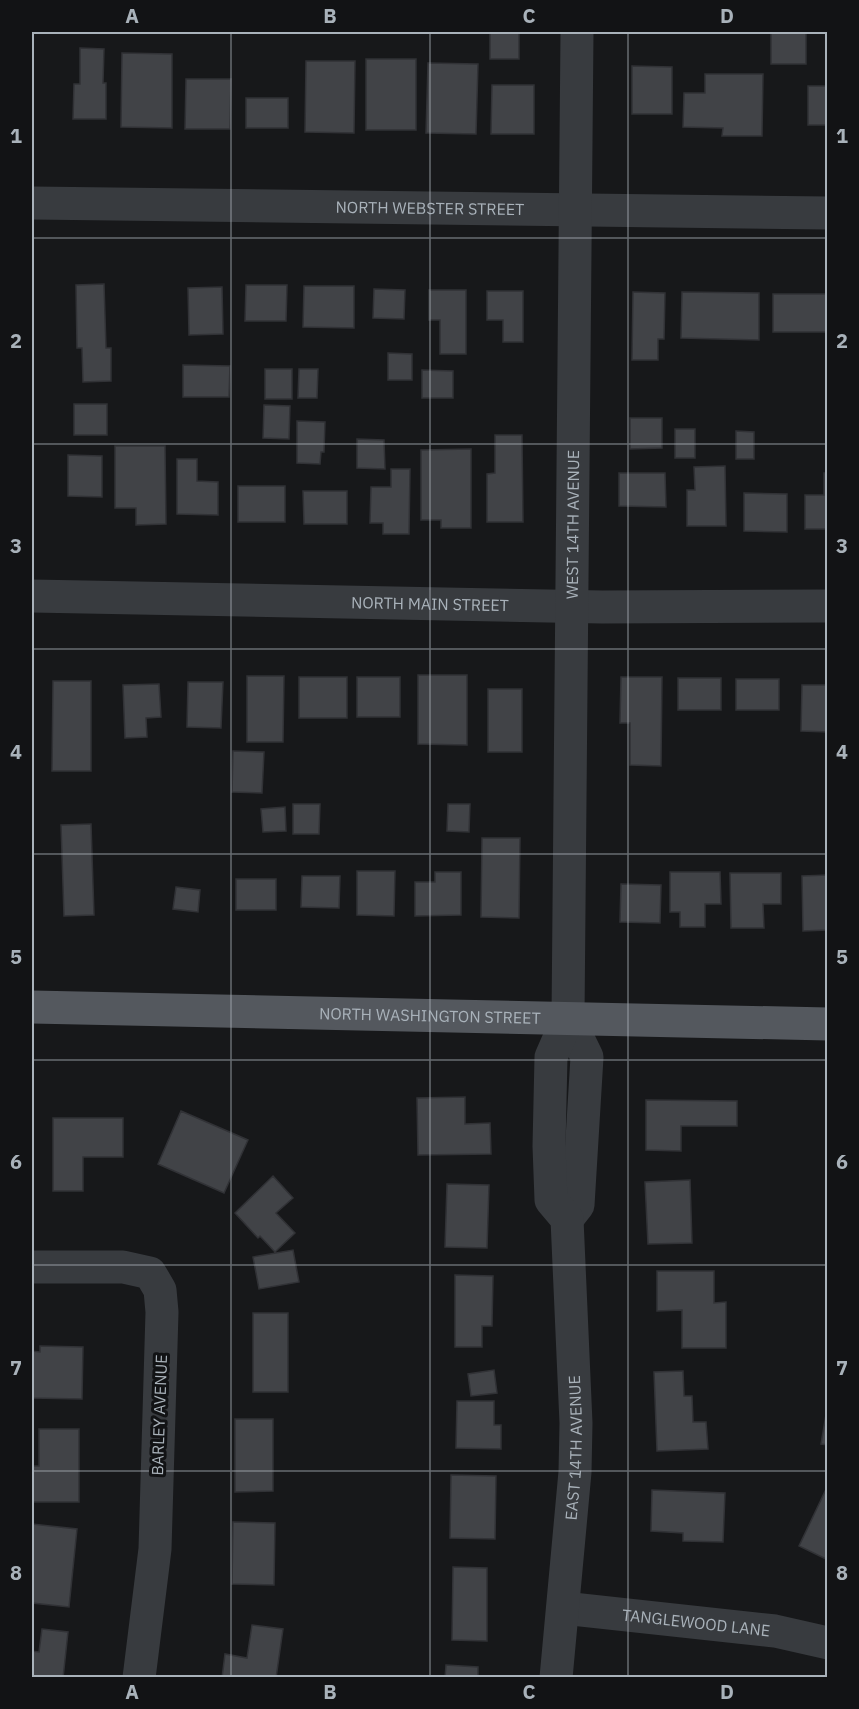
<svg xmlns="http://www.w3.org/2000/svg" width="859" height="1709" font-family="'IBM Plex Sans',sans-serif">
  <style>
    .building { fill: #414347; stroke: #313236; stroke-width: 1.5 }
    .lines { fill: none; stroke-linecap: round; stroke-linejoin: round }
    .minor { stroke: #383b3f; stroke-width: 33 }
    .major { stroke: #54585e; stroke-width: 33 }
    .grid { fill: none; stroke: #a9b2ba; stroke-width: 1.5; stroke-opacity: 0.55 }
    .labels { text-anchor: middle; stroke-width: 6; stroke-linejoin: round; paint-order: stroke }
    .street-label { font-size: 16px; fill: #a9b2ba; stroke: #121315 }
    .neatline { fill: none; stroke: #a9b2ba; stroke-width: 2 }
    .grid-label { font-size: 20px; text-anchor: middle; font-weight: bold; fill: #a9b2ba }
  </style>
  <rect width="100%" height="100%" fill="#17181a"/>
  <path class="building" d="M490,32h29v27h-29z
    M771,32h35v32h-35z
    M80,48l24,1 -1,34h3v36h-33l1,-35h6z
    M122,53l50,1v74l-51,-1z
    M366,59h50v71h-50z
    M306,61h49l-1,72 -49,-1z
    M428,63l50,1 -2,70 -50,-1z
    M632,66l40,1v47h-40z
    M705,74h58l-1,62h-40l1,-8 -40,-1 1,-34h21z
    M186,79h45l-1,50h-45z
    M492,85h42v49h-43z
    M808,86h20v39h-20z
    M246,98h42v30h-42z
    M104,284l2,64h5v33l-28,1 -1,-34h-5l-1,-63z
    M246,285h41l-1,36h-41z
    M304,286h50v42l-51,-1z
    M222,287l1,47 -34,1 -1,-47z
    M374,289l31,1 -1,29 -31,-1z
    M429,290h37v64h-26v-34h-11z
    M487,291h36v51h-20v-22h-16z
    M633,292l32,1 -1,46h-6v21h-26z
    M682,292l77,1v47l-78,-2z
    M773,294h55v38h-55z
    M388,353l24,1v26h-24z
    M183,365l47,1 -1,31h-46z
    M265,369h27v30h-27z
    M299,369h19l-1,29h-19z
    M422,370l31,1v27h-31z
    M74,404h33v31h-33z
    M264,405l26,1 -1,33 -26,-1z
    M630,418h32v30l-32,1z
    M297,421l28,1 -1,30h-3l-1,12 -23,-1z
    M675,429h20v29h-20z
    M736,431l18,1v27h-18z
    M495,435h27l1,87h-36v-48l8,-1z
    M357,439l27,1 1,29 -28,-1z
    M115,446h50l1,78 -30,1v-17h-21z
    M471,449v79h-30v-8h-20v-70z
    M68,455l34,1v41l-34,-1z
    M177,459h20v22l21,1v33l-41,-1z
    M725,466l1,60h-39v-36h8l-1,-23z
    M391,469h19l-1,65h-26v-11h-13l1,-36h20z
    M619,473h46l1,34 -47,-1z
    M824,473h4v56h-23v-34h19z
    M238,486h47v36h-47z
    M303,491h44v33h-43z
    M744,493l43,1v38l-43,-1z
    M418,675h49v70l-49,-1z
    M247,676h37l-1,66h-36z
    M299,677h48v41h-48z
    M357,677h43v40h-43z
    M621,677h41l-1,89 -31,-1v-42h-10z
    M678,678h43v32h-43z
    M736,679h43v31h-43z
    M53,681h38v90h-39z
    M188,682h35l-2,46 -34,-1z
    M159,684l2,33 -15,1 1,19 -22,1 -2,-53z
    M802,685h26v47l-27,-1z
    M488,689h34v63h-34z
    M233,751l31,1 -2,41 -30,-1z
    M293,804h27l-1,30h-26z
    M448,804h22l-1,28 -22,-1z
    M285,807l1,24 -23,1 -2,-23z
    M91,824l3,91 -30,1 -3,-91z
    M482,838h38l-1,80 -38,-1z
    M357,871h38l-1,45 -37,-1z
    M435,872h26v43l-46,1v-34h20z
    M670,872h50l1,32h-16v23h-25v-15h-10z
    M730,873h51v31h-18l1,24h-33z
    M828,875v55l-25,1 -1,-55z
    M302,876h38l-1,32 -38,-1z
    M236,879h40v31h-40z
    M621,884l40,1 -1,38 -40,-1z
    M176,887l24,3 -2,22 -25,-3z
    M465,1097v27l25,-1 1,31 -73,1 -1,-57z
    M646,1100l91,1v25h-56v25l-35,-1z
    M181,1111l67,29 -24,53 -66,-29z
    M53,1118h70v39h-40v34h-30z
    M273,1176l20,22 -17,15 19,20 -20,19 -15,-16 -2,2 -23,-25z
    M690,1180l2,63 -44,1 -3,-62z
    M447,1184l42,1 -2,63 -42,-1z
    M293,1250l6,32 -40,7 -6,-32z
    M657,1271h57v32l12,-1v46h-44v-38l-25,1z
    M455,1275l38,1 -1,50h-10v21h-27z
    M253,1313h35v79h-35z
    M40,1346l43,1 -1,52 -50,-1v-47l8,1z
    M494,1370l3,23 -26,3 -3,-22z
    M683,1371l1,25h8l1,26h13l2,27 -51,2 -3,-79z
    M457,1401h37v24h7v24l-45,-1z
    M828,1403v42l-7,-1z
    M235,1419h38v72l-38,1z
    M39,1429h40v73h-47v-36h7z
    M451,1475l45,1 -1,63 -45,-1z
    M828,1485v75l-29,-14z
    M652,1490l73,3 -2,49 -40,-1v-8l-32,-2z
    M233,1522l42,1 -1,62 -42,-1z
    M32,1524l45,5 -8,78 -37,-4z
    M453,1567l34,1v73l-35,-1z
    M252,1625l31,4 -7,49h-54l3,-24 22,4z
    M42,1629l26,3 -5,46h-31v-27l7,1z
    M446,1665l32,2v11h-33z"/>
  <g class="lines">
    <g class="minor">
      <path id="s1" d="M32,203l796,10"/>
      <path id="s2" d="M32,596l570,11 226,-1"/>
      <path d="M567,1219l11,-14 9,-148 -19,-39"/>
      <path d="M32,1267h91l27,6 10,17 2,22 -7,237 -16,129"/>
      <path id="s3" d="M563,1608l212,23 53,12"/>
      <path id="s4" d="M556,1678l19,-206 1,-49 -9,-204 -16,-19 -2,-54 2,-89 17,-39 9,-986"/>
    </g>
    <path class="major" id="s5" d="M32,1007l796,17"/>
  </g>
  <path class="grid" d="M231,32v1646M430,32v1646M628,32v1646M32,238h796M32,444h796M32,649h796M32,854h796M32,1060h796M32,1265h796M32,1471h796"/>
  <g class="labels">
    <g class="street-label">
      <text dy="6" stroke="none"><textPath href="#s1" startOffset="398">NORTH WEBSTER STREET</textPath></text>
      <text dy="6" stroke="none"><textPath href="#s4" startOffset="1164">WEST 14TH AVENUE</textPath></text>
      <text dy="6" stroke="none"><textPath href="#s2" startOffset="398">NORTH MAIN STREET</textPath></text>
      <text dy="6" stroke="none"><textPath href="#s5" startOffset="398">NORTH WASHINGTON STREET</textPath></text>
      <text transform="translate(159 1415) rotate(-88)" y="6">BARLEY AVENUE</text>
      <text dy="6" stroke="none"><textPath href="#s4" startOffset="231">EAST 14TH AVENUE</textPath></text>
      <text dy="6" stroke="none"><textPath href="#s3" startOffset="134">TANGLEWOOD LANE</textPath></text>
    </g>
  </g>
  <rect width="859" height="1709" fill="none" stroke="#121315" stroke-width="66"/>
  <rect x="33" y="33" width="793" height="1643" class="neatline"/>
  <g class="grid-label">
    <text x="132" y="23">A</text>
    <text x="330" y="23">B</text>
    <text x="529" y="23">C</text>
    <text x="727" y="23">D</text>
    <text x="16" y="143">1</text>
    <text x="842" y="143">1</text>
    <text x="16" y="348">2</text>
    <text x="842" y="348">2</text>
    <text x="16" y="553">3</text>
    <text x="842" y="553">3</text>
    <text x="16" y="759">4</text>
    <text x="842" y="759">4</text>
    <text x="16" y="964">5</text>
    <text x="842" y="964">5</text>
    <text x="16" y="1169">6</text>
    <text x="842" y="1169">6</text>
    <text x="16" y="1375">7</text>
    <text x="842" y="1375">7</text>
    <text x="16" y="1580">8</text>
    <text x="842" y="1580">8</text>
    <text x="132" y="1699">A</text>
    <text x="330" y="1699">B</text>
    <text x="529" y="1699">C</text>
    <text x="727" y="1699">D</text>
  </g>
</svg>
